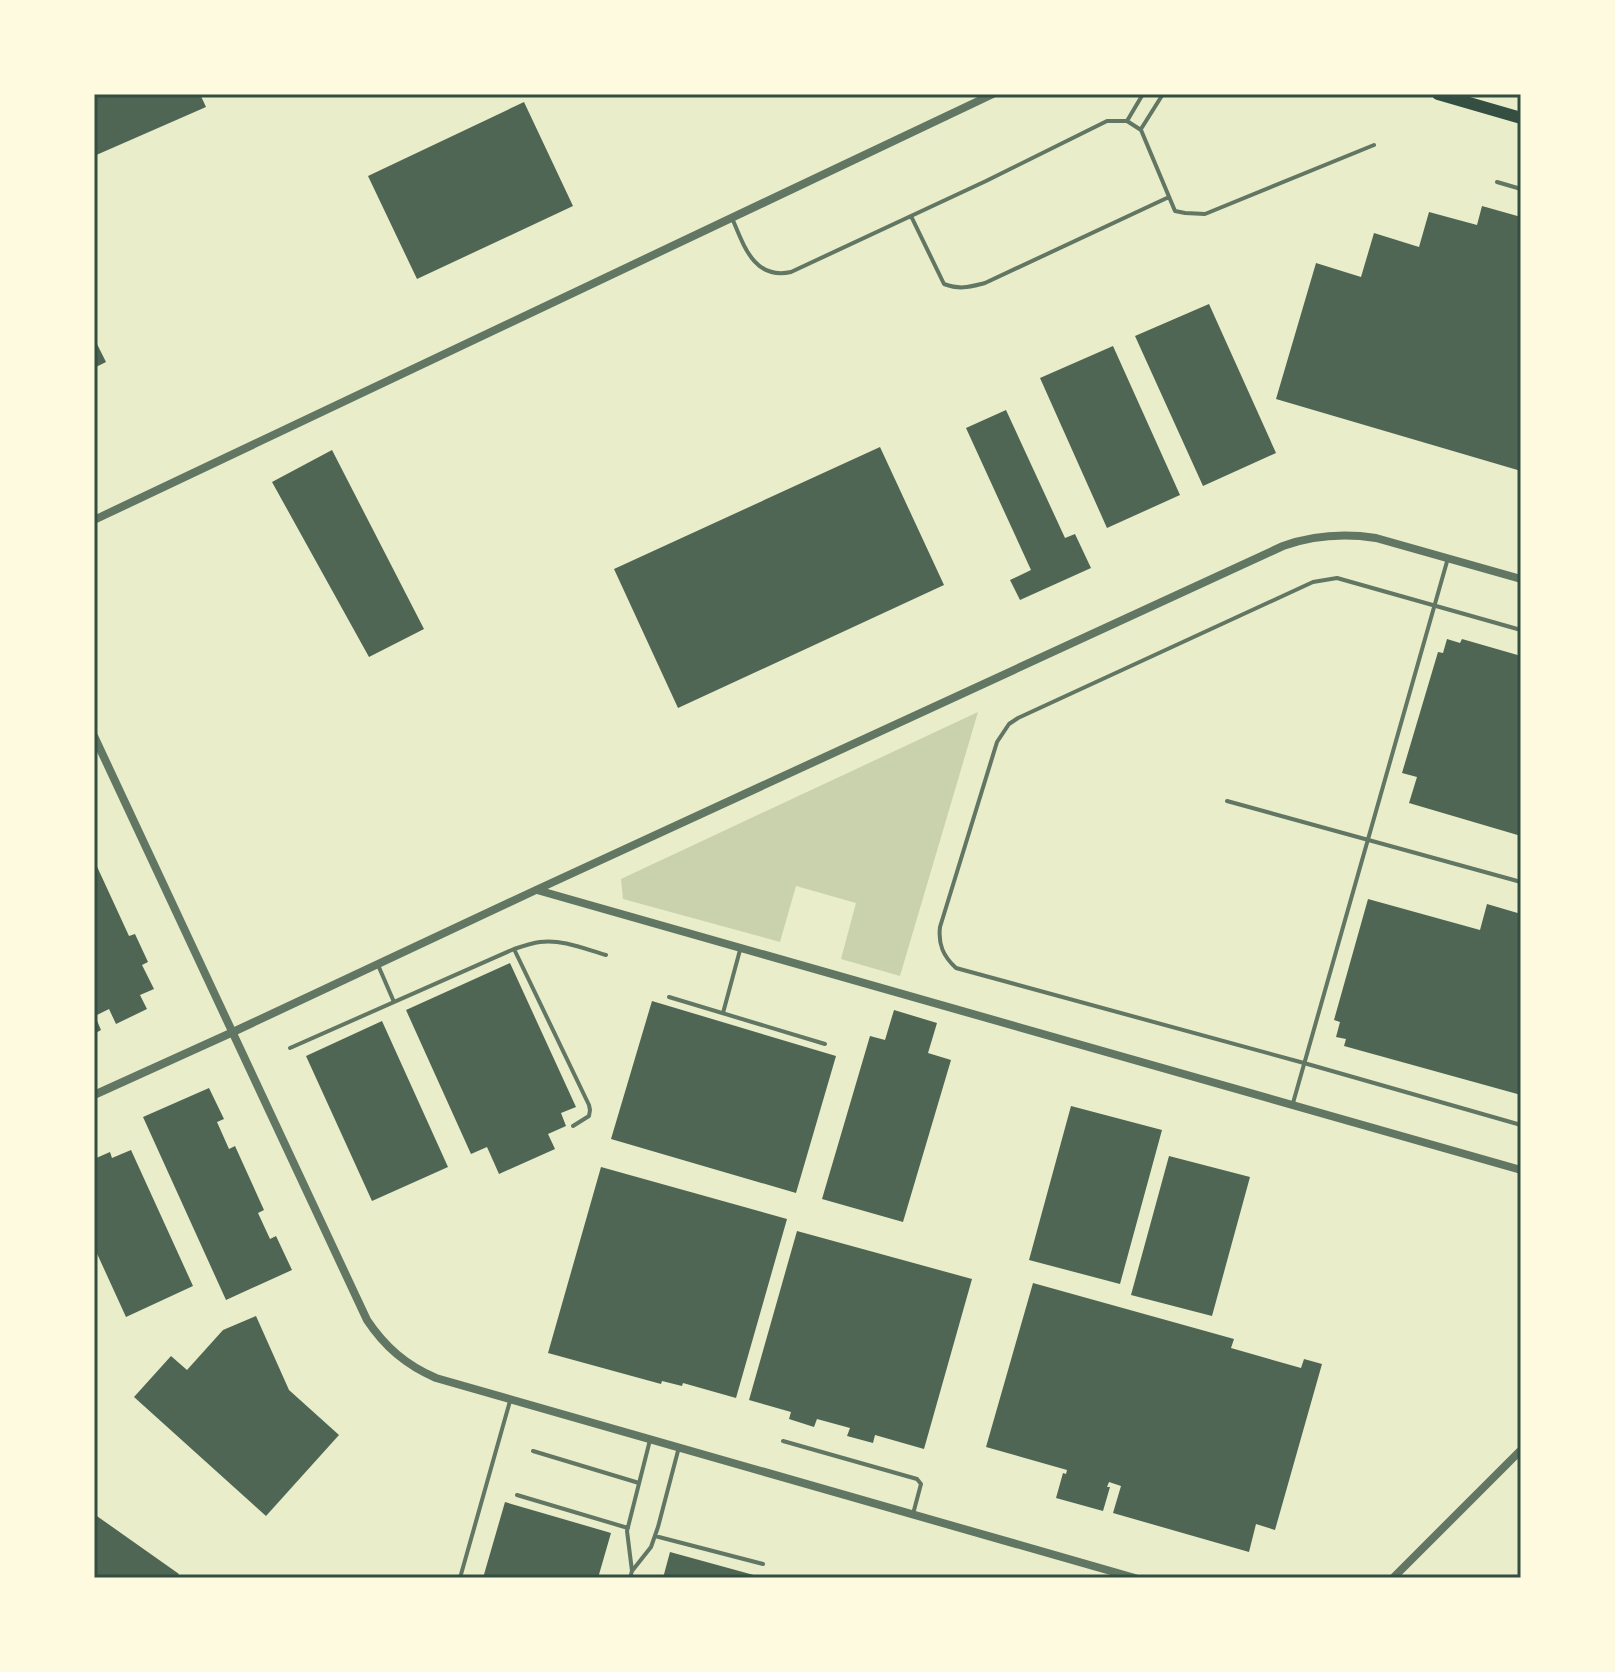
<svg xmlns="http://www.w3.org/2000/svg" width="1615" height="1672" font-family="Raleway,sans-serif">
  <style>
    .green { fill: #cad2ad }
    .building { fill: #4f6655 }
    .lines { fill: none; stroke-linecap: round; stroke-linejoin: round }
    .service { stroke: #617663; stroke-width: 4 }
    .minor { stroke: #617663; stroke-width: 8 }
    .secondary { stroke: #344e41; stroke-width: 12 }
    .neatline { fill: none; stroke: #344e41; stroke-width: 3 }
  </style>
  <rect width="100%" height="100%" fill="#e9edc9"/>
  <path class="green" d="M978,712l-78,264 -59,-17 15,-56 -60,-17 -16,56 -157,-43 -2,-20z"/>
  <path class="building" d="M94,94h106l6,13 -112,49z
    M524,102l49,104 -156,73 -49,-103z
    M1482,206l39,11v254l-245,-72 40,-136 45,14 13,-44 45,14 10,-35 48,13z
    M1209,304l67,149 -73,33 -68,-150z
    M94,338l12,24 -12,6z
    M1113,346l67,149 -73,33 -67,-150z
    M1006,410l59,128 10,-4 16,34 -71,32 -10,-20 21,-10 -65,-142z
    M880,447l64,138 -266,123 -64,-139z
    M332,450l92,179 -55,28 -97,-175z
    M1447,639l13,4 2,-4 59,17v180l-112,-33 8,-26 -15,-4 36,-121 5,1z
    M94,860l35,76 6,-2 13,28 -6,3 12,24 -14,6 7,14 -31,15 -7,-15 -14,7 6,14 -7,4z
    M1368,899l112,31 7,-26 34,10v181l-177,-49 2,-7 -10,-2 4,-15 -6,-2z
    M510,963l66,144 -15,6 5,13 -18,8 7,15 -56,25 -12,-27 -16,7 -65,-144z
    M652,1001l184,55 -40,137 -185,-54z
    M894,1010l43,13 -9,30 23,7 -48,162 -81,-23 48,-163 15,4z
    M382,1021l66,146 -76,34 -66,-145z
    M209,1088l15,31 -7,3 12,27 6,-3 29,64 -6,3 12,26 6,-3 16,34 -66,30 -83,-183z
    M1071,1106l91,24 -42,154 -91,-24z
    M131,1150l62,136 -67,31 -32,-70v-88l16,-7 2,6z
    M1169,1156l81,21 -38,139 -81,-21z
    M601,1167l186,52 -51,179 -53,-15 -1,3 -20,-5 -1,3 -113,-31z
    M797,1231l175,48 -48,170 -49,-14 -2,8 -26,-7 3,-8 -33,-9 -3,8 -25,-8 2,-7 -42,-12z
    M1033,1283l201,56 -3,9 70,20 3,-9 18,5 -47,166 -19,-6 -7,28 -136,-39 8,-27 -12,-4 -2,5h3l-7,24 -47,-13 7,-25 3,1 1,-4 -81,-23z
    M256,1316l33,74 50,45 -73,81 -132,-119 37,-41 16,14 36,-40z
    M505,1502l106,31 -13,45h-115z
    M94,1514l85,60 -3,4h-82z
    M670,1552l91,25v1h-98z"/>
  <g class="lines">
    <path class="service" d="M1127,121l16,-27
      M1141,129l22,-35
      M1497,182l24,7
      M911,216l33,68c17,6 25,3 41,-1l184,-86
      M732,218c12,28 22,62 59,54l195,-91 121,-60h20l14,9 34,81 10,2 20,1 169,-69
      M1521,630l-184,-52 -24,4 -13,6 -282,130 -9,6 -12,18 -57,185c-2,17 3,29 16,41l348,95 217,62
      M1227,801l294,81
      M514,949l75,156 1,5 -1,6 -16,10
      M378,965l16,37
      M669,997l156,47
      M723,1013l17,-63
      M290,1048l224,-99c9,-3 18,-6 26,-7 22,-3 45,7 66,13
      M1293,1103l155,-545
      M783,1441l134,38 4,5 -8,30
      M533,1451l106,32
      M517,1495l111,33
      M655,1536l108,28
      M632,1571l-5,-40 23,-91
      M460,1578l50,-177
      M630,1578l2,-7 19,-24 7,-20 21,-80"/>
    <path class="minor" d="M94,520l899,-426
      M94,736l273,584c18,27 39,45 69,58l699,200
      M537,890l984,280
      M94,1095l139,-63 303,-142 747,-344c31,-11 60,-13 93,-8l145,41
      M1393,1578l128,-128"/>
    <path class="secondary" d="M1438,94l83,24"/>
  </g>
  <rect width="1615" height="1672" fill="none" stroke="#fefae0" stroke-width="192"/>
  <rect x="96" y="96" width="1423" height="1480" class="neatline"/>
</svg>
